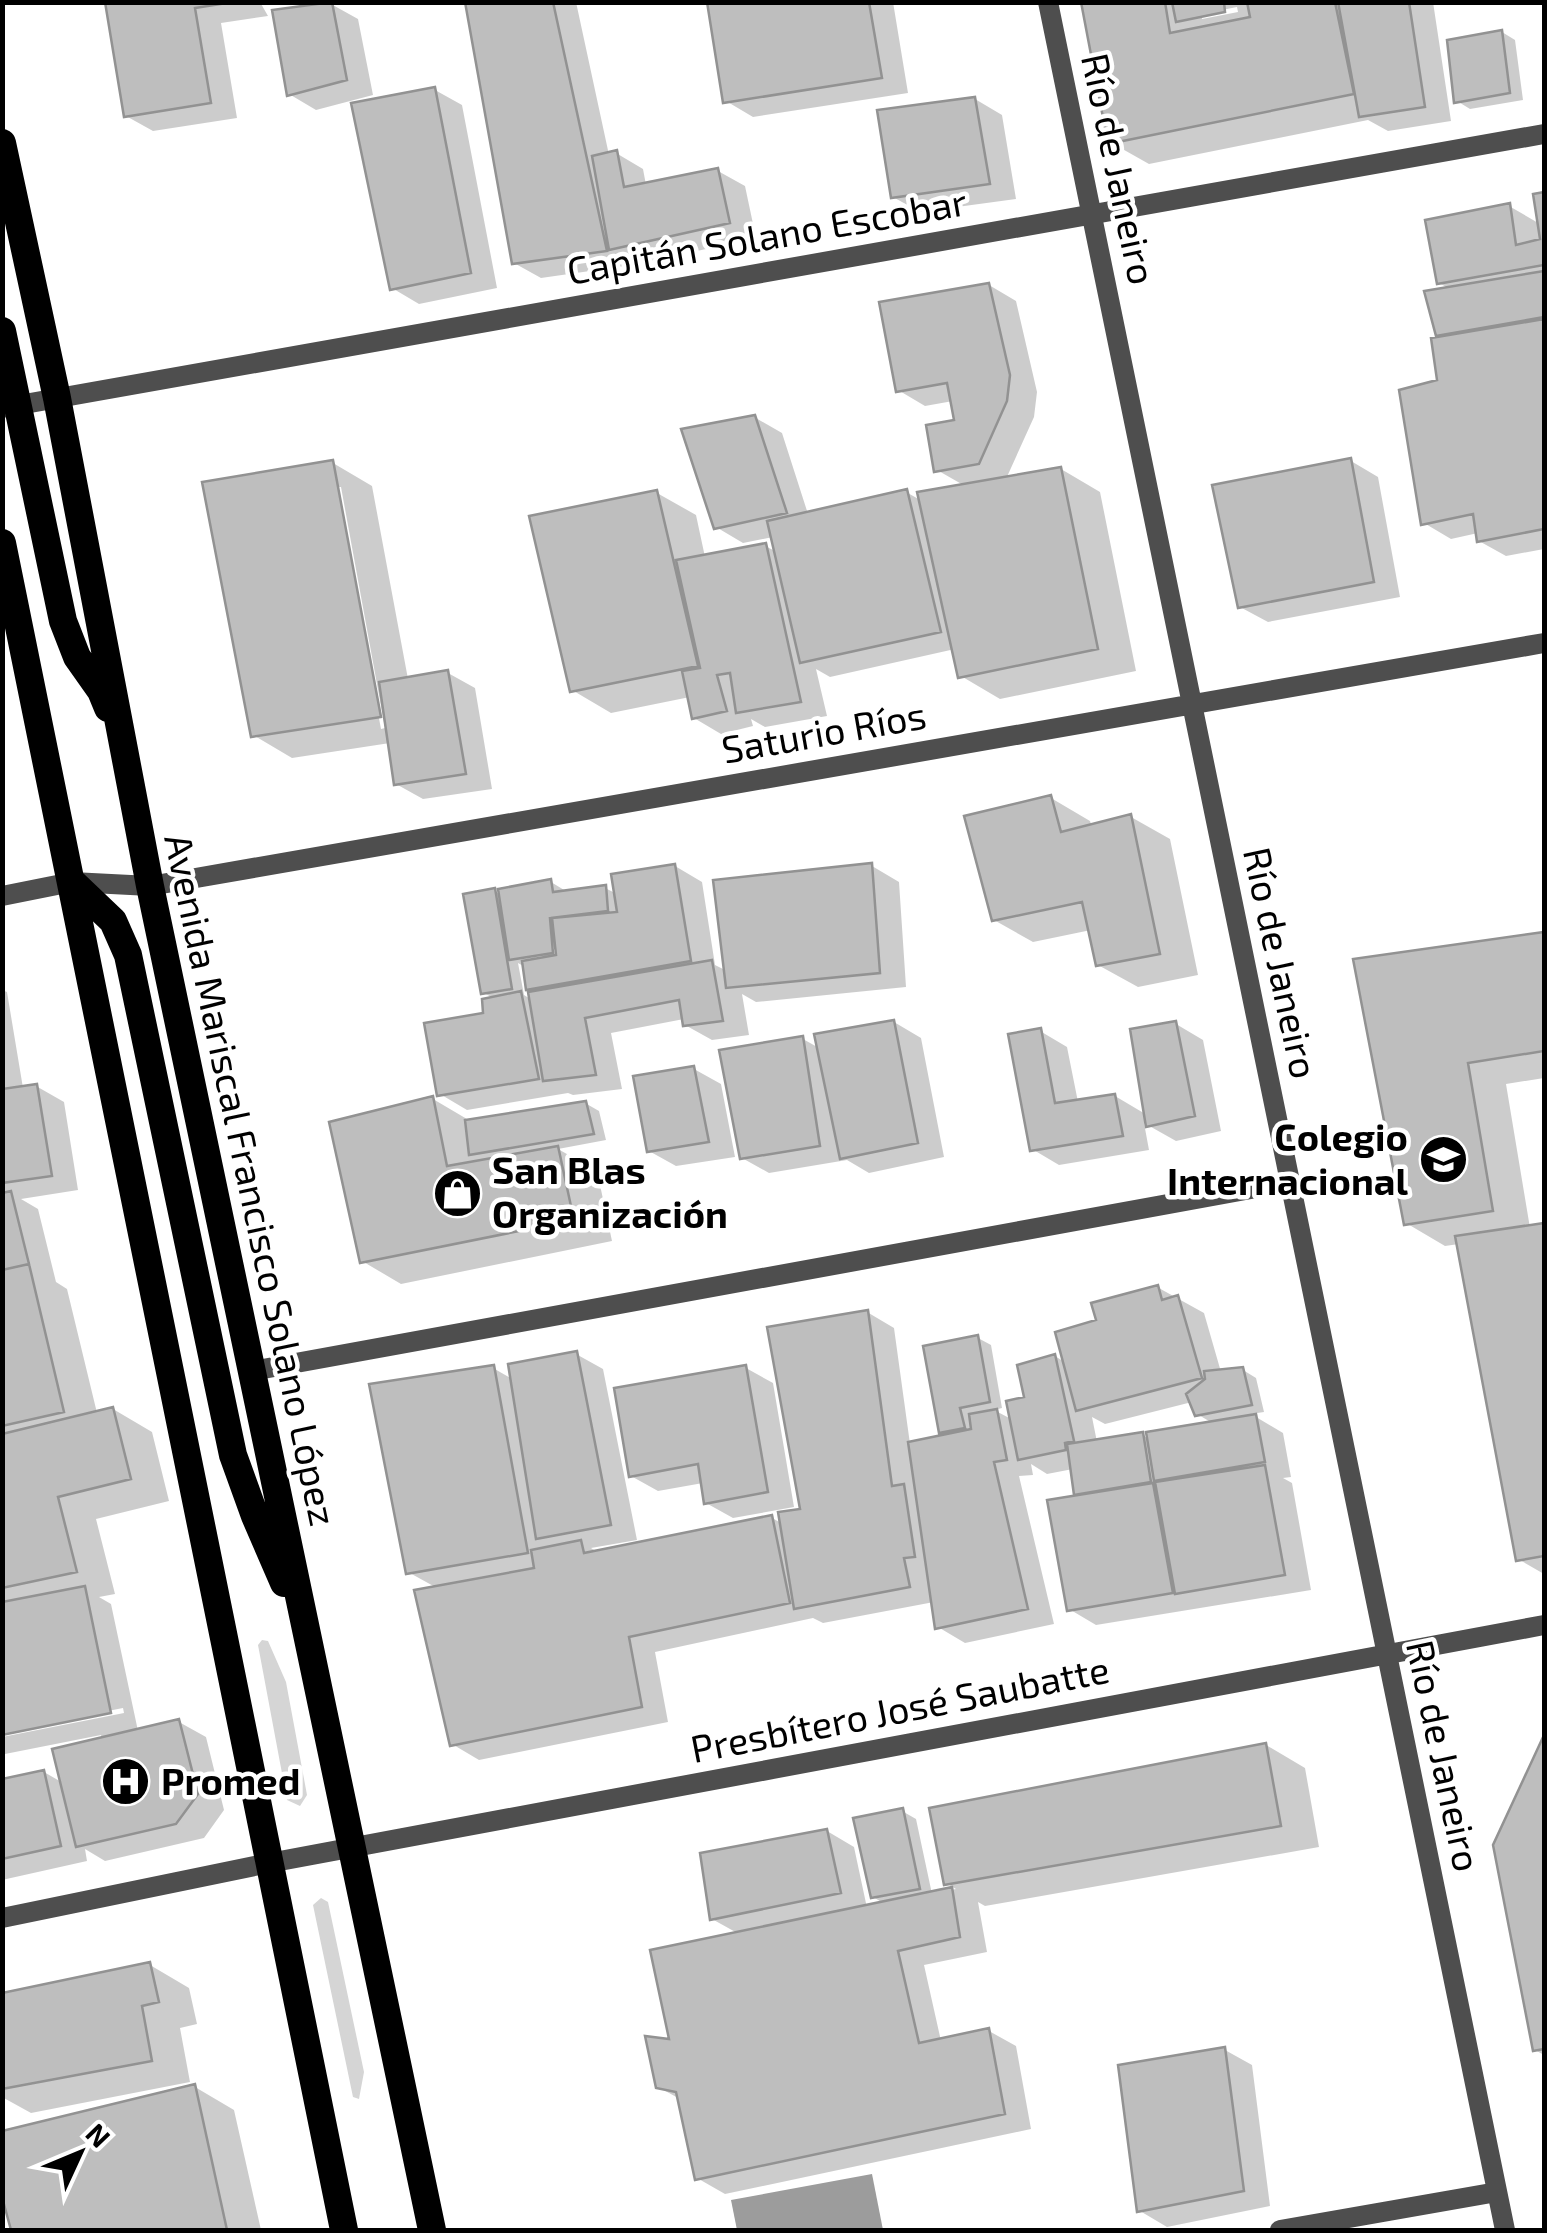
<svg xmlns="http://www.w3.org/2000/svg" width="1547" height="2233" font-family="'Exo 2',sans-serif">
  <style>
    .green { fill: #d5d5d5 }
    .water { fill: #9c9c9c }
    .shadow { fill: #0003; fill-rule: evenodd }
    .building { fill: #bebebe; stroke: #929292; stroke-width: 2.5 }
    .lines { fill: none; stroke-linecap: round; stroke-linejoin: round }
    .minor { stroke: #4e4e4e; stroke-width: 20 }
    .tertiary { stroke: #4e4e4e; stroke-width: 20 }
    .trunk { stroke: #000; stroke-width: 28 }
    .labels { text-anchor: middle; stroke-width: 9; stroke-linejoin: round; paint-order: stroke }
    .street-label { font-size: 38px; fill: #000; stroke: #fff }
    .poi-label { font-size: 38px; font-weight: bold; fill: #000; stroke: #fff; text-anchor: start }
  </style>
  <rect width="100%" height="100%" fill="#fff"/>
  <path class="green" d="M262,1640l6,1 18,41 21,113 -7,11 -13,-6 -29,-155z
    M321,1898l7,4 36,170 -5,27 -6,-2 -40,-192z"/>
  <path class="water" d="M872,2174l11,56h-146l-6,-30z"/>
  <path class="shadow" d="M107,2h153l8,14 -47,7 16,95 -84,13 -27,-15z
    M468,2h108l33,153 7,-2 27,16 3,16 72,-14 27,15 11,52 -118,26 -7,-4 1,5 -91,13 -27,-15z
    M709,2h184l15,91 -155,24 -27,-16z
    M1084,2h349l18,119 -63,10 -20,-11 -219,44 -39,-22zM1237,7l1,5 -36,7v-5z
    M331,4l27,15 15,76 -57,15 -27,-16z
    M1502,32l13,8 8,60 -53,9 -13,-8z
    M435,90l27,15 35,183 -78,16 -27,-16z
    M975,99l27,16 14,84 -96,13 -27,-15z
    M1544,194v355l-38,7 -27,-15 -1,-8 -27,6 -27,-16 16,-141 -1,-44 -12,-45 23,-4 -11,-6 70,-77 31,18 -4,-28z
    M989,285l27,16 21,91 -3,25 -28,62 55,-10 39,23 36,179 -136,28 -39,-23 -6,-27 -125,28 -14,-8 11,47 -62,11 -14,-8 2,7 -32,8 -27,-16 -4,-21 -79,16 -39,-23 85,-197 39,22 9,42 60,-11 12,6 -4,-15 -30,6 -27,-16 38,-110 28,16 26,81 98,-22 16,9 43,-15 -28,-16 20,-48 -4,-21 -28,5 -27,-16z
    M1351,461l27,16 22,120 -132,25 -28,-15z
    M333,463l39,23 36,193 40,-6 27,15 17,101 -69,10 -27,-15 -6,-41 -98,15 -39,-23zM336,487h5l44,241 -4,1z
    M1051,798l39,23 2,6 39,-10 39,22 28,136 -60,12 -40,-22 -7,-35 -58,12 -39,-22z
    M675,866l27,16 13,83 12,6 145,-105 27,16 7,105 -150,15 -14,-8 7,41 -37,5 -27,-15 -1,-6 -73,14 11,56 -49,6 -5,-2 -101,17 -27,-16 55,-95 -11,-6 10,-102 8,4 49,-13 18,11 36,-5 12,6zM547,915h7l4,42 -7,1zM518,963l7,4 3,21 9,5 -5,7 -8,-5z
    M1544,935v143l-38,6 24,144 14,-2v348l-26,-15 -59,-315 -14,2 -39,-23 -50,-262z
    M2,990l5,2 16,96 13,-2 28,16 14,88 -57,9 17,10 18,73 11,7 30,124 16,-4 39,23 17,69 -73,18 19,75 -16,3 12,7 27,127 41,-9 27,15 18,73 -20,28 -99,23 -20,-12 2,12 -85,19v-104l2,5 40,-9 19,11 39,-44 -1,-4 -96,19 -3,-17 122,-24 -1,-5 -121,24z
    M894,1022l27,16 23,119 -75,16 -22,-13 -78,13 -27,-15 61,-119 16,9z
    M1176,1024l27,16 18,91 -45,10 -32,-18 5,27 -90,15 -27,-16 8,-118 27,16 11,55 37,-6 32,19z
    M694,1069l27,15 14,73 -59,9 -27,-15z
    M433,1099l39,23 113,-19 14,8 7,29 -48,9 39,22 15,70 -211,43 -39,-23z
    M1157,1287l47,26 17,59 22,-2 13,8 8,34 -13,2 32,19 8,44 -8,1 9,5 19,107 -215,35 -27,-16 14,-112 -7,-4 -3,-24 -26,5 -16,-10 2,11 -14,1 35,148 -89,19 -27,-16 -4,-25 -111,21 -10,-5 -158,34 13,70 -189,38 -27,-16 -15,-156 -29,-16 85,-204 19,11 64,-25 27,15 34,171 -46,8 8,5 173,-35 11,6 20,-13 64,-199 27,16 16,116 40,-8 -9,-5 37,-93 13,7 11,63 -8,2 19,10 42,-64 11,7 33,-41zM1192,1402l5,12 17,10 -65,15 -7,-4 -45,7 -5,-25 13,7z
    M746,1368l27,15 21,124 -61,11 -27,-15 -3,-20 -45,8 -27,-15z
    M1544,1741v314l-9,-5 -40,-205z
    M1266,1745l39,23 14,79 -334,59 -7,-4 9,50 -63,13 17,76 48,-10 27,15 15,83 -306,65 -28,-16 -17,-79 -22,-12 14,-45 67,-108 -27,-15 115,-88 27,16 13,61 18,-4 -12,-7 29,-86 14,8 16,75 24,-5 -10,-6z
    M150,1965l39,23 8,36 -17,4 10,54 -159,31 -29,-16v-101z
    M1225,2050l27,15 18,141 -103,21 -27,-16z
    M195,2087l39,23 27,120h-248l-11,-43z"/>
  <path class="building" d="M105,2h128l-38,6 16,95 -87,14z
    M332,2l15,78 -60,16 -15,-86z
    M465,2h88l54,249 -95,13z
    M707,2h162l13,76 -159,25z
    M1081,2h84l5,31 80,-16 -3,-15h88l19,92 -246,50z
    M1172,2h52l1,10 -49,10z
    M1338,2h71l16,105 -66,10z
    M1502,30l8,63 -56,10 -7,-63z
    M435,87l36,186 -81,17 -39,-187z
    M975,97l15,87 -99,14 -14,-88z
    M617,150l7,37 94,-19 12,55 -121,27 -17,-94z
    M1544,192v73l-107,19 -12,-64 85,-17 6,42 24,-6 -7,-45z
    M1544,271v46l-108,19 -12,-45z
    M989,283l21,92 -3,26 -28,63 -45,8 -8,-47 28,-5 -7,-37 -51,9 -17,-90z
    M1544,319v210l-67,13 -4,-28 -52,11 -22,-135 38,-10 -6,-42z
    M755,415l32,98 -73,16 -33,-100z
    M1351,458l23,124 -136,26 -26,-123z
    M333,460l48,257 -130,20 -49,-255z
    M1061,467l37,182 -140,29 -41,-186z
    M907,489l34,143 -141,31 -33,-142z
    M657,490l41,176 -128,26 -41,-176z
    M766,543l35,159 -65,11 -6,-40 -13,2 10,36 -35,8 -10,-48 18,-3 -24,-108z
    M448,670l18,104 -72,11 -15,-103z
    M1051,795l10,37 70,-18 29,140 -64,12 -14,-64 -90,19 -28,-105z
    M872,863l8,110 -154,15 -13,-108z
    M675,864l16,97 -165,29 -4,-29 34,-6 -4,-37 65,-6 -6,-38z
    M551,879l2,13 53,-7 2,26 -58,7 3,35 -44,7 -11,-71z
    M495,888l17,101 -31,5 -18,-100z
    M1544,932v119l-76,12 25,148 -89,14 -51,-266z
    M712,960l11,61 -40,5 -4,-26 -94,18 11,57 -53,6 -15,-89z
    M521,991l18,88 -102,17 -13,-73 59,-10 -1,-14z
    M894,1020l24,123 -78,16 -26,-125z
    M1176,1021l19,95 -49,11 -16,-98z
    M1041,1028l14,75 60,-9 8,42 -93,15 -22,-117z
    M803,1036l17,110 -80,13 -21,-109z
    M694,1066l15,76 -62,10 -14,-76z
    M37,1084l15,92 -50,7v-94z
    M433,1096l14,70 111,-20 16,74 -214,43 -31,-141z
    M586,1101l8,33 -125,21 -4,-35z
    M11,1191l18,73 -27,6v-77z
    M1544,1223v333l-28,5 -61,-325z
    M29,1264l35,148 -62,14v-156z
    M1158,1285l4,15 16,-5 24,83 -126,33 -21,-79 41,-12 -5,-17z
    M868,1310l24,176 12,-2 11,73 -11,1 6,29 -116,22 -16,-97 22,-3 -33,-182z
    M978,1335l12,67 -30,6 5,20 -26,5 -16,-87z
    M577,1351l34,174 -75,14 -28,-175z
    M1055,1354l19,87 -9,2 1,7 -48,10 -12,-59 18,-4 -7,-32z
    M494,1365l34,188 -122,21 -37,-190z
    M746,1365l22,127 -64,12 -6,-40 -69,13 -15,-89z
    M1243,1367l9,38 -57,11 -9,-22 19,-15 -1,-8z
    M113,1407l18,72 -73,18 19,75 -75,16v-154z
    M997,1409l10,51 -13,2 34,147 -93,20 -27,-187 63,-13 -2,-15z
    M1256,1414l9,48 -111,19 -8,-49z
    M1143,1432l8,50 -77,13 -7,-51z
    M1265,1465l20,110 -110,19 -20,-112z
    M1153,1483l20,110 -106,18 -20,-111z
    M772,1515l18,88 -161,34 13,70 -192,39 -36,-156 120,-22 -3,-18 50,-10 3,13z
    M85,1586l26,127 -109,22v-133z
    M179,1719l19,75 -22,30 -100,23 -24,-98z
    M1544,1735v314l-11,2 -40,-206z
    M1266,1743l15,83 -337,59 -15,-77z
    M44,1770l17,76 -59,13v-80z
    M903,1808l17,81 -49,9 -18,-80z
    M827,1829l14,64 -131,27 -10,-67z
    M952,1887l8,50 -62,14 21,92 70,-15 16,86 -310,66 -19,-88 -20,-4 -11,-52 24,3 -19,-89z
    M150,1962l9,40 -17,4 10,55 -150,28v-96z
    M1225,2047l19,144 -107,21 -19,-147z
    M195,2084l32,146h-216l-9,-33v-66z"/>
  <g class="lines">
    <path class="minor" d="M1048,2l457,2228
      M2,408l1542,-274
      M2,896l70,-14 78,4 1394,-243
      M252,1371l1037,-189
      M269,1863l1275,-238
      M1280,2230l217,-38"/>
    <path class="tertiary" d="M2,1918l267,-55"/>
    <path class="trunk" d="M2,143l55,255 93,488 282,1344
      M2,331l61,290 14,36 24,34 7,17
      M2,543l342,1687
      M72,882l41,39 15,34 105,500 22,61 29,67"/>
  </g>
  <defs>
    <symbol id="school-disc" viewBox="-11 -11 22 22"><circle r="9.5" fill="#000" stroke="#fff"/><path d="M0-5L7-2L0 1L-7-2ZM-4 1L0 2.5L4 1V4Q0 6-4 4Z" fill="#fff"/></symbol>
    <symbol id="shop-disc" viewBox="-11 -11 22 22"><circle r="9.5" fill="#000" stroke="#fff"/><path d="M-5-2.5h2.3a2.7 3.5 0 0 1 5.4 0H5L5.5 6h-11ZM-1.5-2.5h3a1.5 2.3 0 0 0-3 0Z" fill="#fff"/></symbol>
    <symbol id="hospital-disc" viewBox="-11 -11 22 22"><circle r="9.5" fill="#000" stroke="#fff"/><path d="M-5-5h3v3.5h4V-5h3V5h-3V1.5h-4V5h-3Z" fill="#fff"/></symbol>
  </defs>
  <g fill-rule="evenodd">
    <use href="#school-disc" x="1416" y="1132" width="55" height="55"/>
    <use href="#shop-disc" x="430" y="1166" width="55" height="55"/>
    <use href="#hospital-disc" x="98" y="1754" width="55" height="55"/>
  </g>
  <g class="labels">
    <g class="street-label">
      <text transform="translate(1118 169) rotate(78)" y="13">Río de Janeiro</text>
      <text transform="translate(767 237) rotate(-10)" y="13">Capitán Solano Escobar</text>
      <text transform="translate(824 733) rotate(-10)" y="13">Saturio Ríos</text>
      <text transform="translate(1280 963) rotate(78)" y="13">Río de Janeiro</text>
      <text transform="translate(250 1180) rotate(78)" y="13">Avenida Mariscal Francisco Solano López</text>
      <text transform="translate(900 1710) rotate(-11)" y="13">Presbítero José Saubatte</text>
      <text transform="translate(1443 1756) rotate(78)" y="13">Río de Janeiro</text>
    </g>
    <g class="poi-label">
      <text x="1408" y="1151" text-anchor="end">Colegio<tspan x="1408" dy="44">Internacional</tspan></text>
      <text x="492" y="1184">San Blas<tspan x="492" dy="44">Organización</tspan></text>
      <text x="161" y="1795">Promed</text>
    </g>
  </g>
  <rect width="1547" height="2233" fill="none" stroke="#000000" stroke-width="10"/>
  <g transform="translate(80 2153) rotate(46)" stroke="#ffffff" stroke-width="8" paint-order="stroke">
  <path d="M0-8L18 38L0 25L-18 38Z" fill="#000000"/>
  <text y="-15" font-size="28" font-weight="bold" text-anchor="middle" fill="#000000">N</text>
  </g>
</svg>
